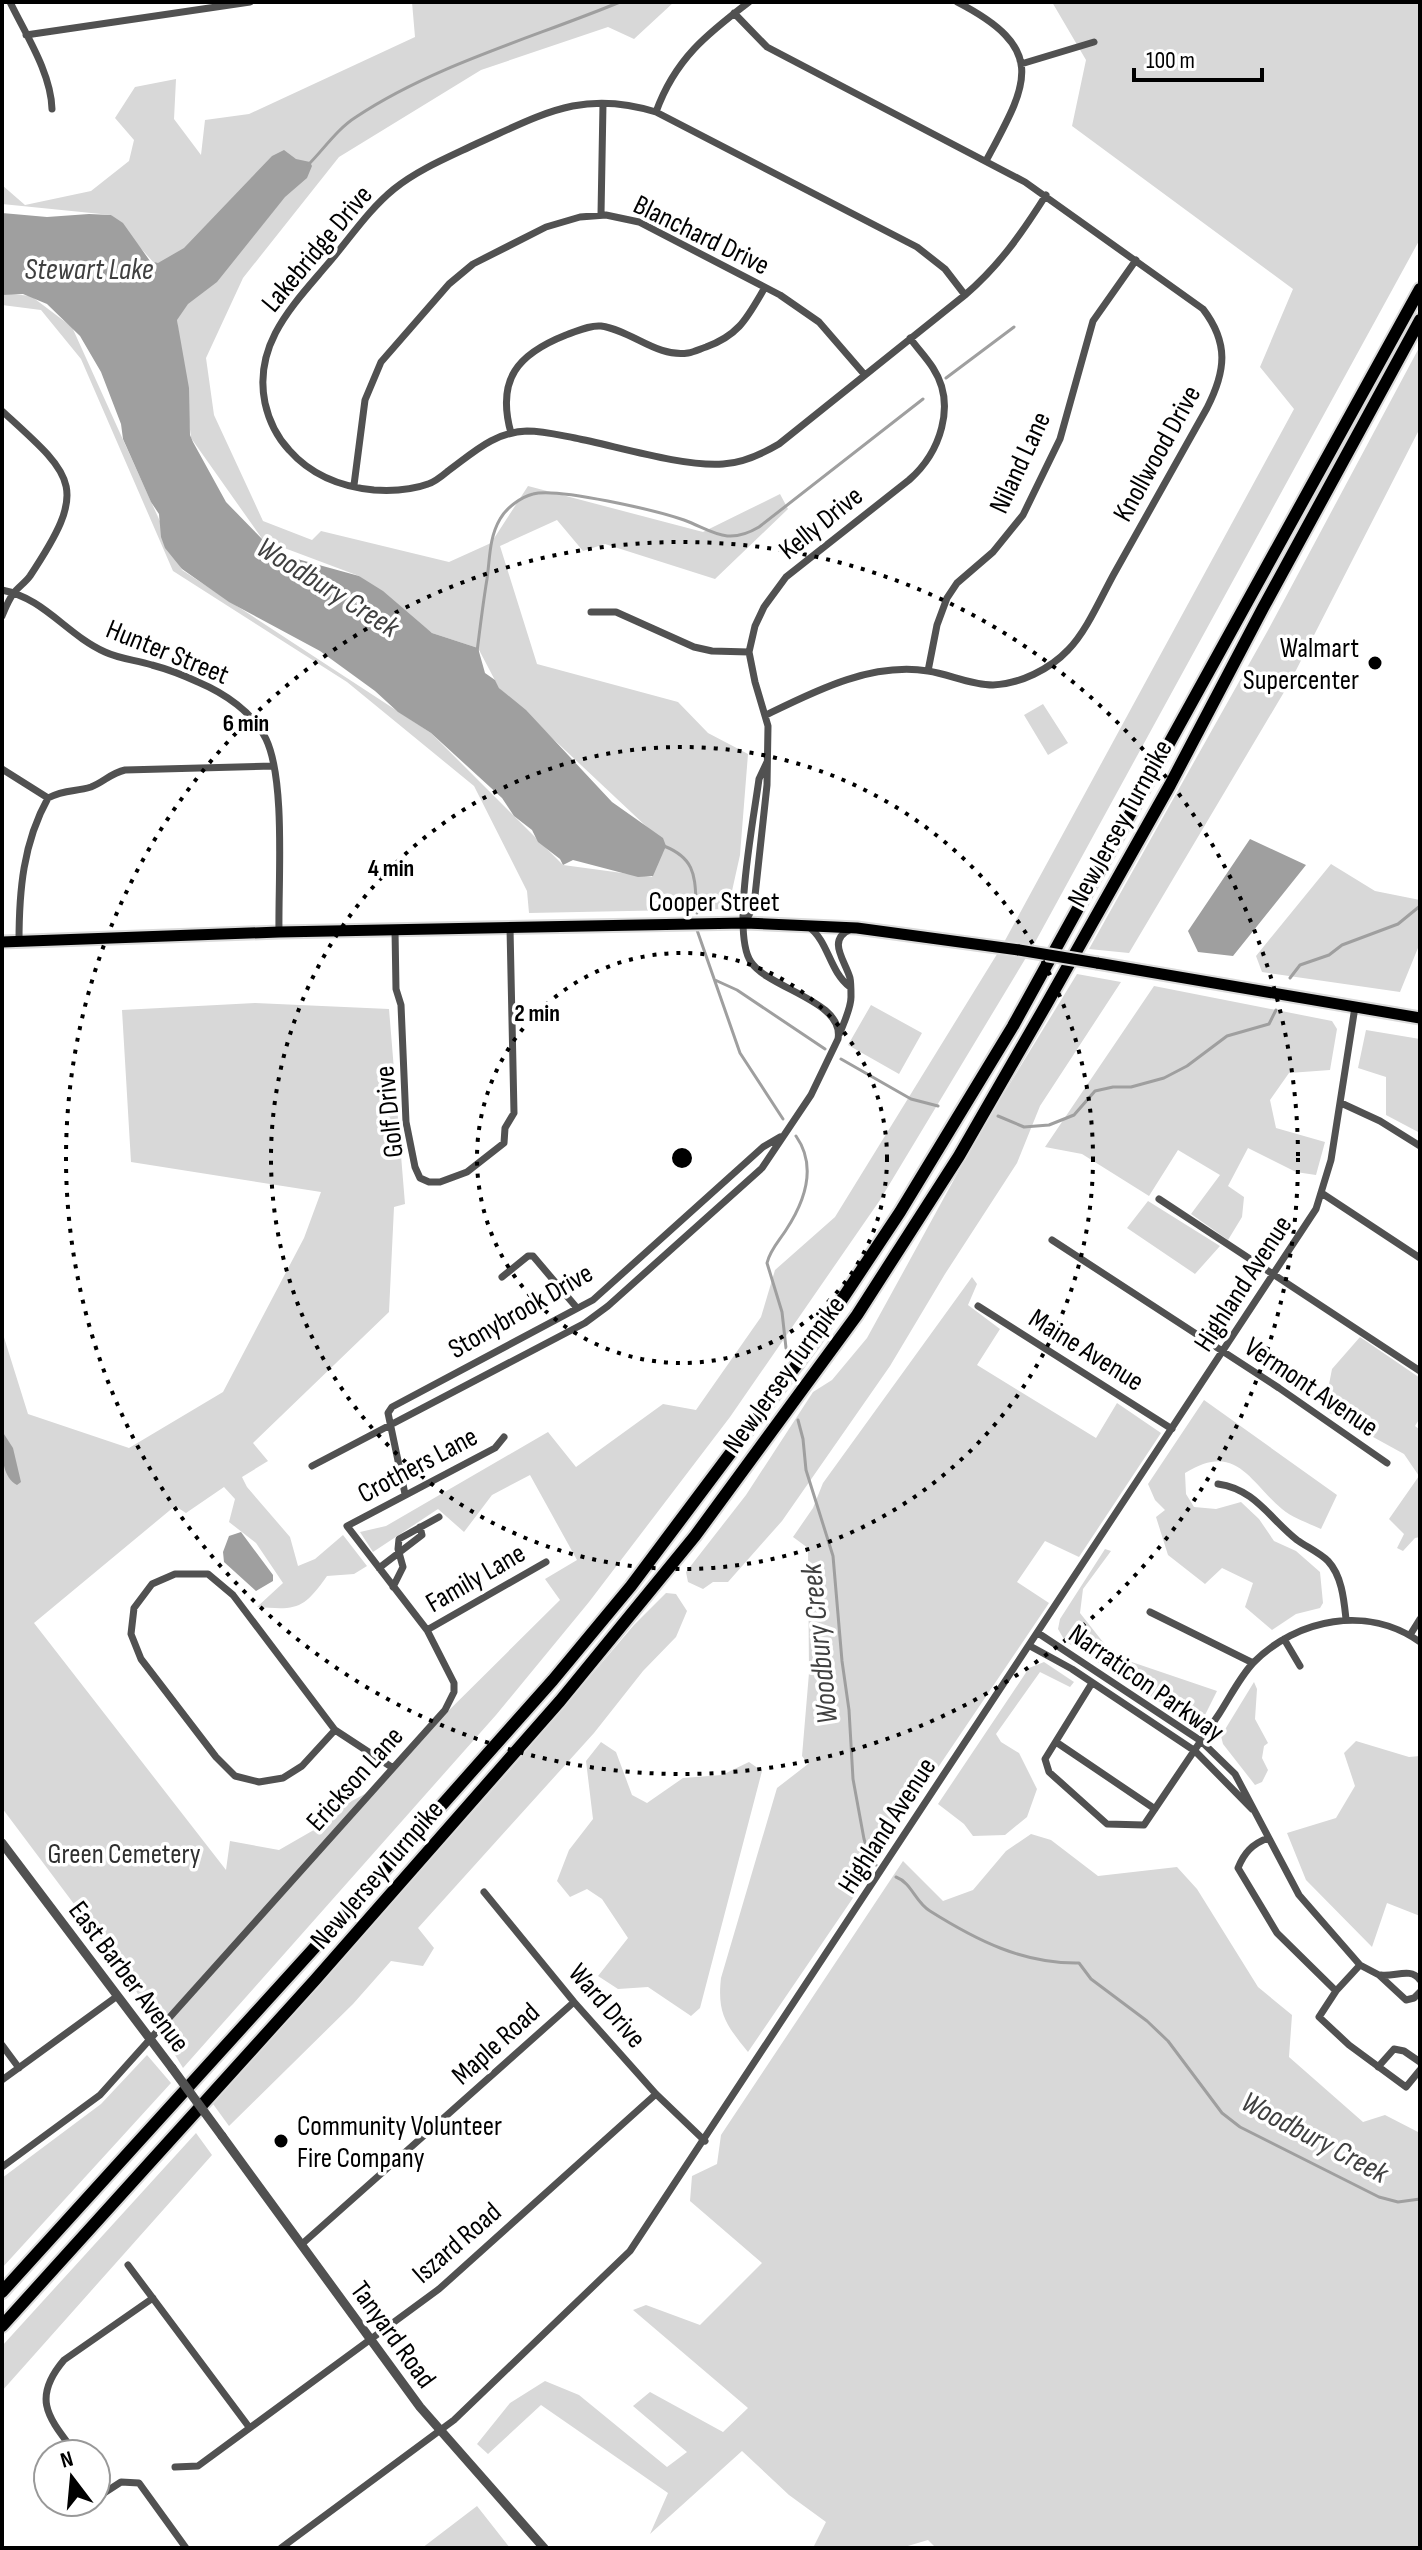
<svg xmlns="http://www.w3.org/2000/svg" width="1422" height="2550" font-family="'Sofia Sans Condensed',sans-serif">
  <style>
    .green { fill: #d8d8d8 }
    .water { fill: #9f9f9f }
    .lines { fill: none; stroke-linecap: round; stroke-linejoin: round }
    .stream { stroke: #9f9f9f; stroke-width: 3 }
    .primary-casing { stroke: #dbdbdb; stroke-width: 15 }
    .motorway-casing { stroke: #dbdbdb; stroke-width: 16 }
    .minor { stroke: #515151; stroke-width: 7 }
    .tertiary { stroke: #515151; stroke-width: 9 }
    .primary { stroke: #000; stroke-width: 11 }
    .motorway { stroke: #000; stroke-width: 12 }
    .primary-bridge-casing { stroke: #dbdbdb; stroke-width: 15; stroke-linecap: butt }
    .tertiary-bridge { stroke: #515151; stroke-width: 9 }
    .primary-bridge { stroke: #000; stroke-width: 11 }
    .ring { fill: none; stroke: #000; stroke-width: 4; stroke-dasharray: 4 8 }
    .poi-dot { fill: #000; stroke: #fff; stroke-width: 3 }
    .labels { text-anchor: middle; stroke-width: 7; stroke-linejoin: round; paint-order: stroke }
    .street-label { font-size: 28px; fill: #000; stroke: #fff }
    .poi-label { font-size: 28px; fill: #000; stroke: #fff; text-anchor: end }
    .park-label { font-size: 28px; fill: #2f2f2f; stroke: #fff }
    .water-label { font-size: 30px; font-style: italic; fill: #404040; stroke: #fff }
    .centre { fill: #000; stroke: #fff; stroke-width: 4 }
    .ring-label { font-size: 24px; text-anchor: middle; font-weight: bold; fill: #000; stroke: #fff; stroke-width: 7; stroke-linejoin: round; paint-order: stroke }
  </style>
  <rect width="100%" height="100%" fill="#fff"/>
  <path class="green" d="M412,2h262l-40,37 -26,-12 -127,43 -142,87 -96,121 -37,80 8,57 49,106 49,19 9,-9 128,31 42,-19 37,-57 175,46 77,-38 8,15 -73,70 -110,-35 -22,7 -26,-31 -57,26 37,118 141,38 30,31 40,21 -8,101 -12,54 -199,4 -2,-22 -53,-105 -127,-104 -174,-111 -92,-212 -40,-49 -39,-5v-12l29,3 41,31 110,243 249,163 132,132 89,12 13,-33 -166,-156 -21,-40 -46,-15 -73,-57 -96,-36 -72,-102 -14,-118 -23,-57 -43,-48 -109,-11v-19l23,20 66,-14 38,-30 5,-21 -19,-22 20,-31 41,-8 -2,40 27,36 4,-35 44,-6 166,-77z
    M1052,2h368v237l-387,707 -153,254 -150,217 -141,185 -93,113 -313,353 -61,-100 -120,-160v-477l26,83 101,34 94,-56 81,-154 17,-46 -190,-30 -9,-152 133,-7 134,6 16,195 -11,3 -5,105 -136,131 15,18 -26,16 5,10 43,50 8,29 17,-7 28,-24 24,31 -13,8 -27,2c-24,34 -30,34 -70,31l26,-24 -27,-40 -27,-21 6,-23 -11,-12 -38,26 -11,-7 -141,117 192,247 4,-29 49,9 40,-23 29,-24 28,-15 50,-55 134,-133 -15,-21 32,-19 -47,-85 -38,20 -28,37 -26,-23 -65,43 -13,-20 26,-6 162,-94 28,35 87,-63 33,6 65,-93 14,-47 60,-53 167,-271 292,-537 -34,-42 33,-78 -221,-163 14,-66z
    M1420,346v82l-130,254 -161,271 -40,-4 178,-317z
    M1043,704l25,39 -20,12 -24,-40z
    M1331,864l44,27 45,9v43l-20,49 -138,-20 -6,-16z
    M1077,974l44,8 -81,124 -23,57 -72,111 -55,92 -108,155 -54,61h-15l-10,7 -15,-7 -2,-10 60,-77 67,-103 19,-12 35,-42 112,-204z
    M1154,986l178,35 5,8 -7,41 -41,3 -19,27 6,28 49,14 -9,33 -20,-3 -48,-24 -20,38 16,11 -2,20 -14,23 -37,-26 29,-39 -42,-25 -29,46 -67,-42 -37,-7z
    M871,1005l51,28 -23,41 -51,-29z
    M1366,1030l54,9v94l-34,-18v-38l-28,-9z
    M1148,1201l72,45 -25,28 -68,-46z
    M972,1277l5,7 -9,21 32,24 -23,36 119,73 21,-35 44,30 -82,124 -34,-16 -28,41 32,21 -110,163 -26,33 -41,71 -124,182c-22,-27 -31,-39 -27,-74l56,-190 31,-24 -6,-8 7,-83 -1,-125 -15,-11 20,-29 10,-25z
    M1360,1337l60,41v40l-5,8 5,4v107l-5,1 -12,13 -6,-3 7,-14 -15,-15 30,-43 -15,-22 -80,-44 8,-41z
    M1204,1400l133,95 -16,34c-13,-6 -28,-11 -39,-20 -33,-28 -46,-68 -97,-36l1,21 8,13 22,2 25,-7 18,17 15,22 22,10 24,21 3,31 -3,5 -24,6 -24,16 -27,-23 8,-24 -31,-15 -17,16 -37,-29 -12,-38 9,-7 -10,-10 -7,-16z
    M1105,1549l6,2 -28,38 -3,24 34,43 103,35 -15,30 -24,-7 -113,-73 -7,-12 2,-10z
    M666,1593l10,1 11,17 -11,26 -33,34 -49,62 -176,195 16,20 -11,18 -32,-5 -38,43 -124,122 -16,-22 297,-334 124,-145z
    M1044,1662l30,20 -4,5 -30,-15 -44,62 5,8 18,11 18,36 -10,28 -22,18 -32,1 -9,-12 -26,-20 91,-136z
    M1254,1682l3,7 -2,30 13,24 -4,3 -2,12 6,12 -6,12 -7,3 -32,-41 -2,-8z
    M1356,1741l53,16 11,-1v160l-33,-13 -15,44 -66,-67 -19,-47 49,-15 19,-32 -11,-33z
    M601,1742l15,10 16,43 15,8 36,-25 39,-3 27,-13 13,9 -62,237 -9,8 -43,-29 -30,2 -20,-13 30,-38 -26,-39 -15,-10 -17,8 -13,-16 12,-31 24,-31 -7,-58z
    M1031,1834l20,6 47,36 79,-9 20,22 61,98 34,28 -3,42 74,65 22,-7 35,18v415h-484l-8,-8 -27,8h-88l13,-26 -37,-27 -47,-44 -92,83 18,-41 -127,-88 -53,49 -11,-10 33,-41 35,-22 34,14 88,72 20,-15 -54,-46 17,-14 73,40 25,-24 -115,-98 13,-5 54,20 62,-62 -72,-62 2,-25 25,-12 4,-29 182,-274 40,40 30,-11 33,-39z
    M147,2055l24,28 -169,185v-90l99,-74z
    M196,2133l16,22 -210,236v-45z
    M477,2506l33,42h-88z"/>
  <path class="water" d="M284,150l12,9 14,3 2,4 -5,12 -22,19 -68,85 -29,22 -11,16 12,68 1,47 3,7 33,60 37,38 27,17 69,19 24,15 49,42 46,15 7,25 10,7 4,8 27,22 86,92 51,36 3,8 -13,30 -15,1 -65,-17 -10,5 -3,-6 -22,-17 -6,-12 -18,-14 -12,-18 -71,-65 -33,-21 -23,-21 -55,-40 -91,-49 -47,-33 -17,-21 -4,-11 -2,-23 -8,-12 -28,-63 -2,-15 -20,-52 -21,-36 -33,-32 -24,-10 -21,1v-82l45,4 42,-3 22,1 12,8 27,38 8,2 26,-15 88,-92z
    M1250,839l56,26 -73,91 -35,-4 -10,-21z
    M2,1431l11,17 8,34 -4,3c-17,-9 -15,-37 -15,-54z
    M241,1532l32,43v6l-17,10 -32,-29 -1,-10 6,-16z"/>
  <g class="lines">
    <path class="stream" d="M308,165c16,-16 29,-36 48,-48 78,-52 177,-79 264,-115
      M946,378l68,-51
      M477,652c3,-24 6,-49 10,-73 3,-21 2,-41 13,-60 6,-11 21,-22 33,-25 24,-7 125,17 151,26 29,11 43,26 75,7l164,-128
      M664,846c35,14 30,34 33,67
      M697,930l43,123 43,66
      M1290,978l10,-13 29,-10 13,-10 56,-21 22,-18
      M715,980l22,10 88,59
      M841,1059l70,40 27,7
      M998,1116l26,11 25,-2 25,-10 21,-24 18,-4h18l33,-9 23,-12 40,-30 42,-12 7,-14
      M786,1348l-4,-36 -15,-49c3,-13 12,-22 19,-33 19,-29 31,-64 10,-94
      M798,1420l5,19 3,31 27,86 9,105 7,49 4,69 11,60 6,19 6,7
      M896,1877c16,6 19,25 34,34 46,29 93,53 149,52l12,16 56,42 21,20 54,72 18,14 139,70 19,5 22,-3"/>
    <defs>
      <path id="primary" d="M2,942l277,-10 466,-9 112,5 162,22
        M1097,963l323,55"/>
      <path id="motorway" d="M2,2292l344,-379 207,-233 78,-94 182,-243 87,-131 113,-186 407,-737
        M2,2326l313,-346 245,-279 135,-165 162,-221 102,-159 87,-151 124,-220 93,-177 157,-288"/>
    </defs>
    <use href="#primary" class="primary-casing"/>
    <use href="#motorway" class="motorway-casing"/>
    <path class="minor" d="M10,2c16,33 41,71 42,107
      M957,2c93,48 70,82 29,159
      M734,13l33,34 258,135 178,127c26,34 23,62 4,99 -30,54 -61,109 -92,164 -13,23 -28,59 -47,78 -18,19 -48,34 -75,35 -23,0 -44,-11 -65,-14 -57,-9 -113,20 -162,44
      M26,35l224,-33
      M1021,64l73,-22
      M656,112c19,-53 51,-78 93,-110
      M601,214l2,-110
      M965,295l-20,-26 -28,-22 -261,-135c-73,-23 -113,2 -178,31 -29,14 -59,26 -84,46 -26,21 -46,52 -68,77 -34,40 -73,79 -61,137 4,18 11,33 24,47 22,25 53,37 85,40 17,1 38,0 54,-6 7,-2 14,-8 20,-13 25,-18 46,-39 79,-40 16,0 32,4 48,7 41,8 108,29 148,26 20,-1 39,-10 56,-20l186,-149c34,-29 57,-62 81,-100
      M2,411c74,67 87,76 28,165 -5,7 -12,11 -17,18 -5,7 -8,15 -11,22
      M511,433c-15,-54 7,-79 55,-98 12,-4 23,-10 35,-9 30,4 56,32 87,27 6,-1 12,-4 18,-6 33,-12 41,-29 58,-58
      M354,485l11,-85 16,-38 68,-78 24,-20 73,-37 34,-10 26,-2 33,7 141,73 39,27 45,52
      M2,590c42,8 65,45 103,62 15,7 31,8 47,13 15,4 31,10 46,17 26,11 55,30 68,57 20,42 12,145 13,193
      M591,612h25l78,35 18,4 37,1
      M928,671l9,-46 10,-27 10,-15 36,-31 30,-37 37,-76 33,-118 43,-61
      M2,769l46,29c-25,45 -29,93 -29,144
      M48,798c17,-9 27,-6 43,-11 13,-5 20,-14 34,-17l148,-4
      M746,921l8,-16 13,-120 1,-59 -13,-44 -6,-30 6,-26 9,-19 22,-30 123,-97c31,-27 48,-75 24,-112 -7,-11 -16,-20 -23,-30
      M809,927c20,15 20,44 41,60
      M395,930l1,59 5,16 5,117 9,45 5,11 9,4h11l27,-10 37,-29 1,-15 9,-15 -4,-185
      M840,1033c4,-11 11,-25 11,-36 0,-6 0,-15 -1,-19 -5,-18 -24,-38 1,-49
      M1341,1103l39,18 40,25
      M1323,1194l97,64
      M1159,1199l261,172
      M1052,1240l227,148 108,75
      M502,1277l26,-21h5l44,52
      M978,1306l194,123
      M312,1466l273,-143 23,-17 154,-138 49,-73 27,-56c7,-38 -69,-50 -87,-77 -20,-28 3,-145 8,-183l8,-17
      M1218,1484c37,5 52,35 79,56 10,7 23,13 31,21 14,15 16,39 18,58
      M405,1494l-17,-81 4,-6 201,-107 170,-153 17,-10
      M379,1568l43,-33 -2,-8
      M393,1587l10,-20 -5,-18 1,-10 40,-22
      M1150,1612l103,51
      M427,1630l119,-68
      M1038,1633l163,108 34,33 64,121 61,70 19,10 27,25 8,-2 6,-6
      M1410,1635l10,-16
      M1284,1639l16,27
      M1030,1646l42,23 123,82 57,58
      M1092,1683l-47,76 4,13 58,52 37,1c25,-37 50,-74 75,-111 11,-17 21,-37 34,-51 44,-45 115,-58 167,-21
      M335,1730l-33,36 -19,12 -24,4 -24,-6 -19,-19 -75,-98 -10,-25 3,-26 18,-24 23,-10h33l25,21 102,135 58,38
      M1056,1742l99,67
      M1268,1838c-16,6 -24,15 -30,30l39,65 59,58 24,-26
      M484,1892l90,110 82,92 49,47
      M1381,1975c14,2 30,-8 39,5
      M1336,1991l-17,26 30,28 57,42 14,-17
      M2,2045l17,23
      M1378,2067l16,-18 10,2 16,11
      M2,2080l114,-83
      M2,2167l98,-72 345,-385 9,-18v-9l-27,-53 -80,-104 148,-78 9,-11
      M302,2244l272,-242
      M128,2265l121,162
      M76,2454c-26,-35 -46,-54 -12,-94l89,-62
      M175,2467l23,-1 241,-177 217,-195
      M96,2482l8,11 17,-11 18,1 47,65
      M281,2548l173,-128 176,-169 686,-1042 15,-49 24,-153"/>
    <path class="tertiary" d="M2,1843l170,225
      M222,2136l198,271 124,141"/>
    <use href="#primary" class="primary"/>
    <use href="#motorway" class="motorway"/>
    <defs>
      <path id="primary-bridge" d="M1019,950l78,13"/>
    </defs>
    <use href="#primary-bridge" class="primary-bridge-casing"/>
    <path class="tertiary-bridge" d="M172,2068l50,68"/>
    <use href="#primary-bridge" class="primary-bridge"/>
  </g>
  <g class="ring">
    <circle cx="682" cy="1158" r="205"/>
    <circle cx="682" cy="1158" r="411"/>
    <circle cx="682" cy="1158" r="616"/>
  </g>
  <g class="poi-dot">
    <circle cx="1375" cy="663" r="8"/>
    <circle cx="281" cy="2141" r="8"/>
  </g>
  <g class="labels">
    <g class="street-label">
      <text transform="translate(702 234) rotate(26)" y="10">Blanchard Drive</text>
      <text transform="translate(316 248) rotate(-50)" y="10">Lakebridge Drive</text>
      <text transform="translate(1156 453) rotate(-61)" y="10">Knollwood Drive</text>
      <text transform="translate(1019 462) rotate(-65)" y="10">Niland Lane</text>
      <text transform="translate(820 522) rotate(-39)" y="10">Kelly Drive</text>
      <text transform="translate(168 651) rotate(22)" y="10">Hunter Street</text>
      <text transform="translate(1119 823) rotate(-61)" y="10">New Jersey Turnpike</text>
      <text x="714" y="911">Cooper Street</text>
      <text transform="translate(388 1112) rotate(-96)" y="10">Golf Drive</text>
      <text transform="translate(1242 1283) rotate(-57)" y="10">Highland Avenue</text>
      <text transform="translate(520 1310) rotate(-30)" y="10">Stonybrook Drive</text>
      <text transform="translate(1087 1349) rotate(32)" y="10">Maine Avenue</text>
      <text transform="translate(783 1374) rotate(-54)" y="10">New Jersey Turnpike</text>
      <text transform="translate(1312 1386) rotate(34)" y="10">Vermont Avenue</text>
      <text transform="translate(417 1464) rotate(-28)" y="10">Crothers Lane</text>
      <text transform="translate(475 1577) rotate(-30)" y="10">Family Lane</text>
      <text transform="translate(1147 1682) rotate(35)" y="10">Narraticon Parkway</text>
      <text transform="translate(354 1778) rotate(-48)" y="10">Erickson Lane</text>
      <text transform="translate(886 1825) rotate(-57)" y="10">Highland Avenue</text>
      <text transform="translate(376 1874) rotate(-49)" y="10">New Jersey Turnpike</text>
      <text transform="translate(130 1976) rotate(53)" y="10">East Barber Avenue</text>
      <text transform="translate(608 2005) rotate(49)" y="10">Ward Drive</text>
      <text transform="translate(495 2043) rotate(-42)" y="10">Maple Road</text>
      <text transform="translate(456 2242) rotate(-41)" y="10">Iszard Road</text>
      <text transform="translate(394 2334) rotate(54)" y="10">Tanyard Road</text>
    </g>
    <g class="poi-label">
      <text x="1359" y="657">Walmart<tspan x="1359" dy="32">Supercenter</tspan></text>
      <text x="297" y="2135" text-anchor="start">Community Volunteer<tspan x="297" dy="32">Fire Company</tspan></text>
    </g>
    <g class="park-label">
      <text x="124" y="1863">Green Cemetery</text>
    </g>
    <g class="water-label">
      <text x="89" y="279">Stewart Lake</text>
      <text transform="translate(328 587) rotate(32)" y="10">Woodbury Creek</text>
      <text transform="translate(819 1644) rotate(-96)" y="10">Woodbury Creek</text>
      <text transform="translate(1315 2137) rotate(28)" y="10">Woodbury Creek</text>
    </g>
  </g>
  <circle cx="682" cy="1158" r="12" class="centre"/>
  <g class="ring-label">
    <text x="246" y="731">6 min</text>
    <text x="391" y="876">4 min</text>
    <text x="537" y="1021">2 min</text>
  </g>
  <rect width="1422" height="2550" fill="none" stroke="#000000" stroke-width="8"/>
  <g transform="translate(72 2478) rotate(344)"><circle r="38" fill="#ffffff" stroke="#999999" stroke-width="2"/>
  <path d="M0-6L14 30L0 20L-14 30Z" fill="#000000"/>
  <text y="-12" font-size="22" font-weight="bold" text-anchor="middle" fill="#000000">N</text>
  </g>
  <path d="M1134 68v12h128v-12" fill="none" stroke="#000000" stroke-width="4"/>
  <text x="1146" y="68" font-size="24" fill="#000000" stroke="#ffffff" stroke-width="6" paint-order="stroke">100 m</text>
</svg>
